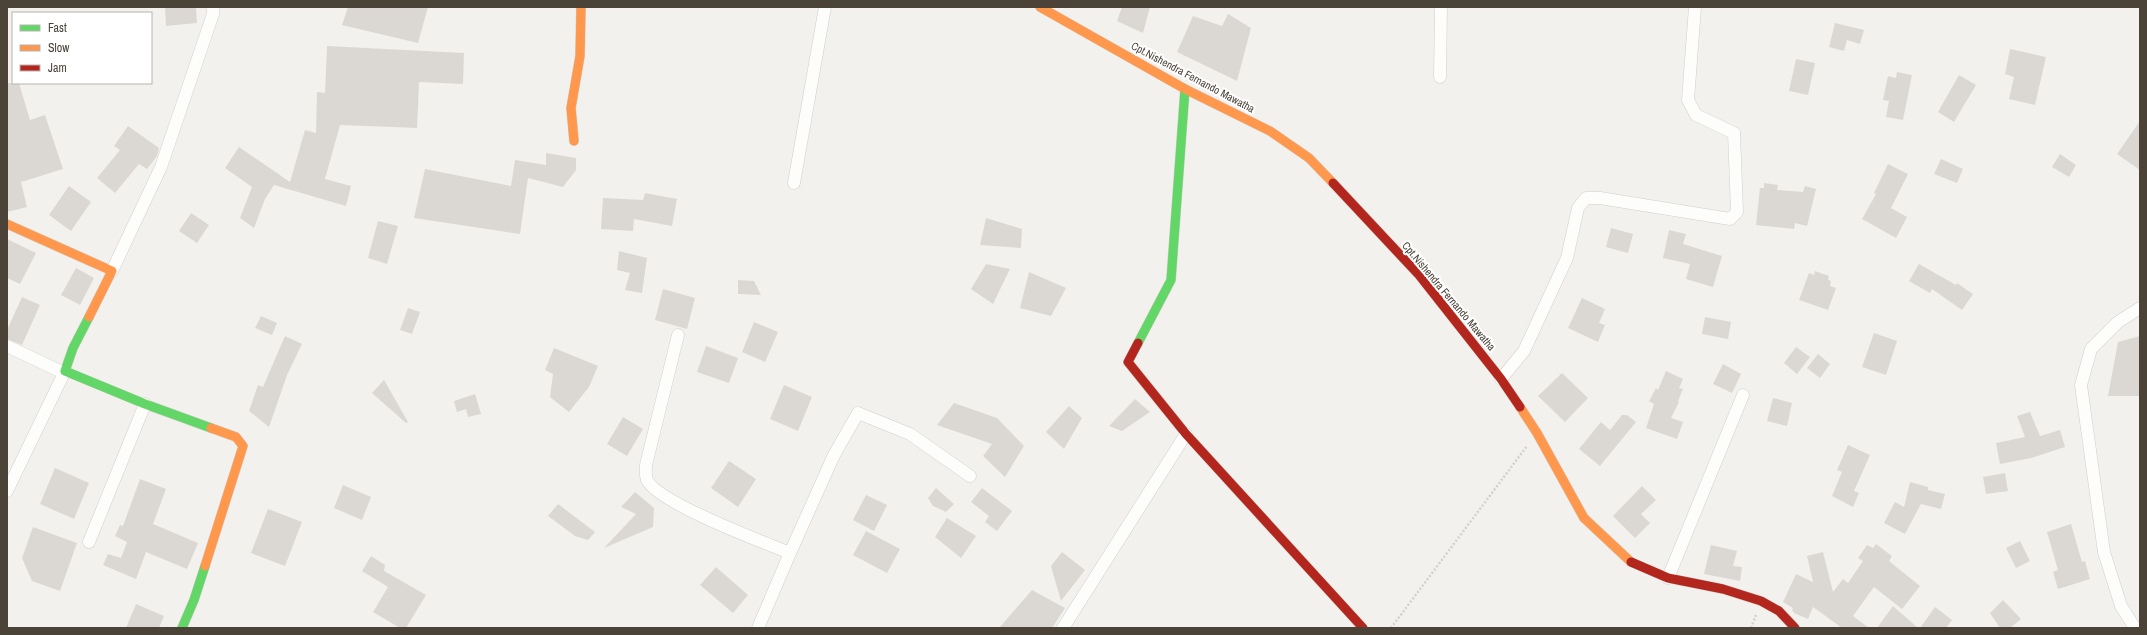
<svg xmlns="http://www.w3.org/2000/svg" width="2147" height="635" font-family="'Archivo Narrow',sans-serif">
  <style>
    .building { fill: #dbd8d4 }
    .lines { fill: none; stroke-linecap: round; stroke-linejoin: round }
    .street-casing { stroke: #d1cfcb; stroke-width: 13 }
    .fast-casing { stroke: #d3cec5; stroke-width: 10 }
    .slow-casing { stroke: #d3cec5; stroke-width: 10 }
    .jam-casing { stroke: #d3cec5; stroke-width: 10 }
    .path { stroke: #d3d1cc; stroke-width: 2.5; stroke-dasharray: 2 2; stroke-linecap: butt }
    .street { stroke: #fdfdfc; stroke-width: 12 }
    .fast { stroke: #63d668; stroke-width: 9 }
    .slow { stroke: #ff974d; stroke-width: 9 }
    .jam { stroke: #b3261e; stroke-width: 9 }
    .labels { text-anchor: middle; stroke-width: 4; stroke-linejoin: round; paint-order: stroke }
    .street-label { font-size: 11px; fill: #4b4338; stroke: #fff }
  </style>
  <rect width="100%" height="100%" fill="#f3f1ee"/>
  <path class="building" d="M165,7h31l1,16 -31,3z
    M348,7h80l-10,36 -76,-18z
    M1122,7h28l-7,26 -26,-12z
    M1228,14l23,14 -14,53 -60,-29 16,-36 29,10z
    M1835,23l29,7 -4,14 -13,-4 -3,11 -15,-4z
    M327,46l137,7 -1,31 -44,-2 -2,46 -77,-3 -15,54 26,7 -5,20 -72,-21 -9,14 -11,29 -14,-10 12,-31 -27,-19 14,-21 51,35 15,-52 11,3 1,-41 8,1z
    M2010,49l36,8 -11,48 -26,-6 5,-22 -9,-3z
    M1796,59l19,4 -7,32 -19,-4z
    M1897,72l15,3 -9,45 -17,-3 3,-16 -6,-1 5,-24 8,2z
    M1959,75l17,10 -22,37 -16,-10z
    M7,83h12l11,37 15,-5 18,54 -42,13 6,25 -20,5z
    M2140,121v49l-23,-16z
    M128,126l31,22 -2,8 -10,13 -8,-5 -24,29 -18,-15 23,-28 -6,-4z
    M546,153l30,5v12l-13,17 -35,-9 -8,56 -106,-16 11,-49 86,17 4,-26 31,5z
    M2060,154l16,11 -7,12 -17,-10z
    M1941,159l22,10 -6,14 -23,-9z
    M1888,164l20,10 -17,34 16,9 -11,21 -34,-19 14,-25 -2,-1z
    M1764,183l14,2 -1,5 26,2 2,-6 11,3 -9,37 -12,-3 -1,6 -38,-4 4,-37h4z
    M69,186l22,16 -20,29 -22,-16z
    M645,193l32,6 -5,27 -38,-7 -1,12 -32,-2 2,-31 40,2z
    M191,213l18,12 -12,18 -18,-12z
    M986,218l36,11 -1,19 -41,-3z
    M378,221l20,5 -11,38 -19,-6z
    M1611,228l22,6 -5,19 -22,-6z
    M1669,230l17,4 -3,10 39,12 -9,31 -27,-8 4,-15 -27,-6z
    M7,239l29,14 -16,31 -13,-6z
    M619,251l28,7 -5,35 -17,-3 5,-17 -13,-3z
    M986,264l24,5 -17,35 -22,-15z
    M1919,264l37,21 1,-2 16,11 -11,16 -30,-21 -2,4 -21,-12z
    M76,268l18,10 -14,27 -19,-10z
    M1815,271l14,5 -1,4 3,1 -1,5 6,2 -8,22 -29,-10 10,-27 5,2z
    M1029,272l37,16 -15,28 -31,-8z
    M738,280l16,1 7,14 -23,-1z
    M663,289l32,9 -8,31 -32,-9z
    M22,297l18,8 -18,40 -15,-6v-9z
    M1582,298l23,11 -6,14 6,2 -7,17 -30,-14z
    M408,308l12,4 -8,22 -12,-4z
    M261,316l16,7 -5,12 -17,-7z
    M1705,317l26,5 -3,17 -26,-5z
    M754,322l24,10 -13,30 -23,-10z
    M1874,333l23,8 -11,34 -24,-8z
    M285,336l17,8 -15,31 -18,52 -20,-16 9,-26 5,2z
    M2140,336v60h-32l10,-54z
    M706,346l32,12 -9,25 -32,-11z
    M1796,347l14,10 -13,17 -13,-11z
    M554,348l44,18 -9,21 -20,25 -19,-15 3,-23 -8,-4z
    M1818,354l12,10 -10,14 -13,-10z
    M1723,364l18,10 -9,19 -19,-9z
    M1666,371l17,8 -4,9 4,1 -5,12 1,1 -8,16 12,4 -6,17 -31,-11 8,-24 -5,-3 7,-13 2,2z
    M1562,373l26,25 -23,24 -27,-26z
    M384,380l24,42 -2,1 -34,-30z
    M784,385l28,12 -14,34 -28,-12z
    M475,394l6,20 -13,3 -2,-8 -9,3 -3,-11z
    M1773,398l19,5 -5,23 -20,-5z
    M1135,399l15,13 -28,19 -13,-5z
    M954,403l43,15 27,28 -19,31 -22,-21 9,-12 -55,-19z
    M1069,406l13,12 -18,31 -18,-17z
    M2030,412l10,24 20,-6 5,17 -34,11 -31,6 -4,-21 29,-6 -8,-21z
    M1622,415h5l9,7 -36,44 -21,-17 22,-27 9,8z
    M623,417l20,12 -16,27 -20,-12z
    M1848,445l22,10 -16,36 5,2 -6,14 -21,-11 10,-24 -5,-2z
    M729,461l27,18 -18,28 -27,-19z
    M55,468l34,15 -15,36 -34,-15z
    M2005,473l3,18 -22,3 -3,-17z
    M140,479l26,10 -13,35 45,19 -11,26 -41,-17 -10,27 -33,-14 5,-11 13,4 6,-16 -12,-6 5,-11 3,1z
    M1910,482l18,5v3l17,4 -4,15 -20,-5 -16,30 -21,-11 11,-21 9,5z
    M343,485l28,12 -9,23 -28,-12z
    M1642,486l14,14 -15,14 9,9 -15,15 -22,-22z
    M936,488l18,16 -8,8 -13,-6 -5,-8z
    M982,488l30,23 -15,20 -12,-9 4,-6 -18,-14z
    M635,492l19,16 -1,19 -49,21 32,-34 -15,-7z
    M866,495l21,10 -13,26 -21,-11z
    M558,504l37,28 -7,8 -13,-4 -27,-20z
    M268,509l34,13 -17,44 -34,-13z
    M947,518l29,18 -15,22 -26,-21z
    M2071,524l11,38 3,-1 5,18 -32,10 -5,-17 5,-2 -11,-38z
    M33,527l44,16 -17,48 -28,-10 -10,-23z
    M866,531l34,18 -13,24 -34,-18z
    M2020,541l10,20 -14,7 -10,-20z
    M1876,544l16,12 -3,5 31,25 -18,23 -28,-22 -21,29 16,12h-27l-29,-21 -5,12 -14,-6 -2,-3 1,-2 -10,-6 13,-28 17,8 -6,-26 16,-4 10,40 10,-13 5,4 15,-22 -5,-3 9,-13 6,3z
    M1711,545l26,6 -4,15 9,1 -2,14 -36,-7z
    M1062,552l23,18 -24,31 -10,-35z
    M371,556l14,9 -1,6 42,24 -20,33h-6l-27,-16 15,-25 -26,-16z
    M716,567l32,28 -15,18 -33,-28z
    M1032,590l33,18 -13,20h-53z
    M2003,600l18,19 -11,9h-10l-10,-15z
    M136,604l28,12 -5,12h-33z
    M1893,606l25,22h-41z
    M1935,607l17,13 -6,8h-26z"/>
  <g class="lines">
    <defs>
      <path id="street" d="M1440,77l1,-70
        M794,183l31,-176
        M112,271l49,-104 52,-153v-7
        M678,335l-32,130c0,5 -1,10 1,15 11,23 116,62 143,73l-32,75
        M7,346l57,27
        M1501,379l23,-28 43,-93 11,-50 8,-10h14l130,21 7,-7 -3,-79 -38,-18 -8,-15 7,-93
        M7,491l58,-120
        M89,542l56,-138
        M790,553l44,-98 24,-42 52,21 60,42
        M1668,578l75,-183
        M1063,628l123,-194
        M2135,628l-14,-22 -17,-54 -23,-167 10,-36 27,-27 22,-14"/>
      <path id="fast" d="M89,317l-16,31 -8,23 80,33 66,24
        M1138,343l33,-63 14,-191
        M182,628l12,-28 11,-34"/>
      <path id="slow" d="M1040,7l145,82 85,42 39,27 24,25
        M574,141l-3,-33 9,-52 1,-49
        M7,224l105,47 -23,46
        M1520,407l17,26 47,85 47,44
        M205,566l38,-120 -7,-9 -25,-9"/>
      <path id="jam" d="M1333,183l86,92 82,104 19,28
        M1138,343l-10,19 58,72 177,194
        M1631,562l37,16 55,11 38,12 18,10 16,17"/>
    </defs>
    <use href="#street" class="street-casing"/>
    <use href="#fast" class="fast-casing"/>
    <use href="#slow" class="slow-casing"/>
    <use href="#jam" class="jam-casing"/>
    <path class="path" d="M1391,628l136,-182
      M1751,628l5,-13"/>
    <use href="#street" class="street"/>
    <use href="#fast" class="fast"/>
    <use href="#slow" class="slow"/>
    <use href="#jam" class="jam"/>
  </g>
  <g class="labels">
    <g class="street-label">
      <text transform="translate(1193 77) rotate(28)" y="4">Cpt.Nishendra Fernando Mawatha</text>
      <text transform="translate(1449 296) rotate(50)" y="4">Cpt.Nishendra Fernando Mawatha</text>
    </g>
  </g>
  <rect width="2147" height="635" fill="none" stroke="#4b4338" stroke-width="16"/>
  <rect x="12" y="12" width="140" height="72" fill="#ffffff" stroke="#b7b4af"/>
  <rect x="20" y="25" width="20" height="6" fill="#63d668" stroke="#b7b4af"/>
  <text x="48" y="32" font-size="12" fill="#4b4338">Fast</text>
  <rect x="20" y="45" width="20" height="6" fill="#ff974d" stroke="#b7b4af"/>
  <text x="48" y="52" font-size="12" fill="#4b4338">Slow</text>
  <rect x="20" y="65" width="20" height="6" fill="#b3261e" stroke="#b7b4af"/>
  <text x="48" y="72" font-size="12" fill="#4b4338">Jam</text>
</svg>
